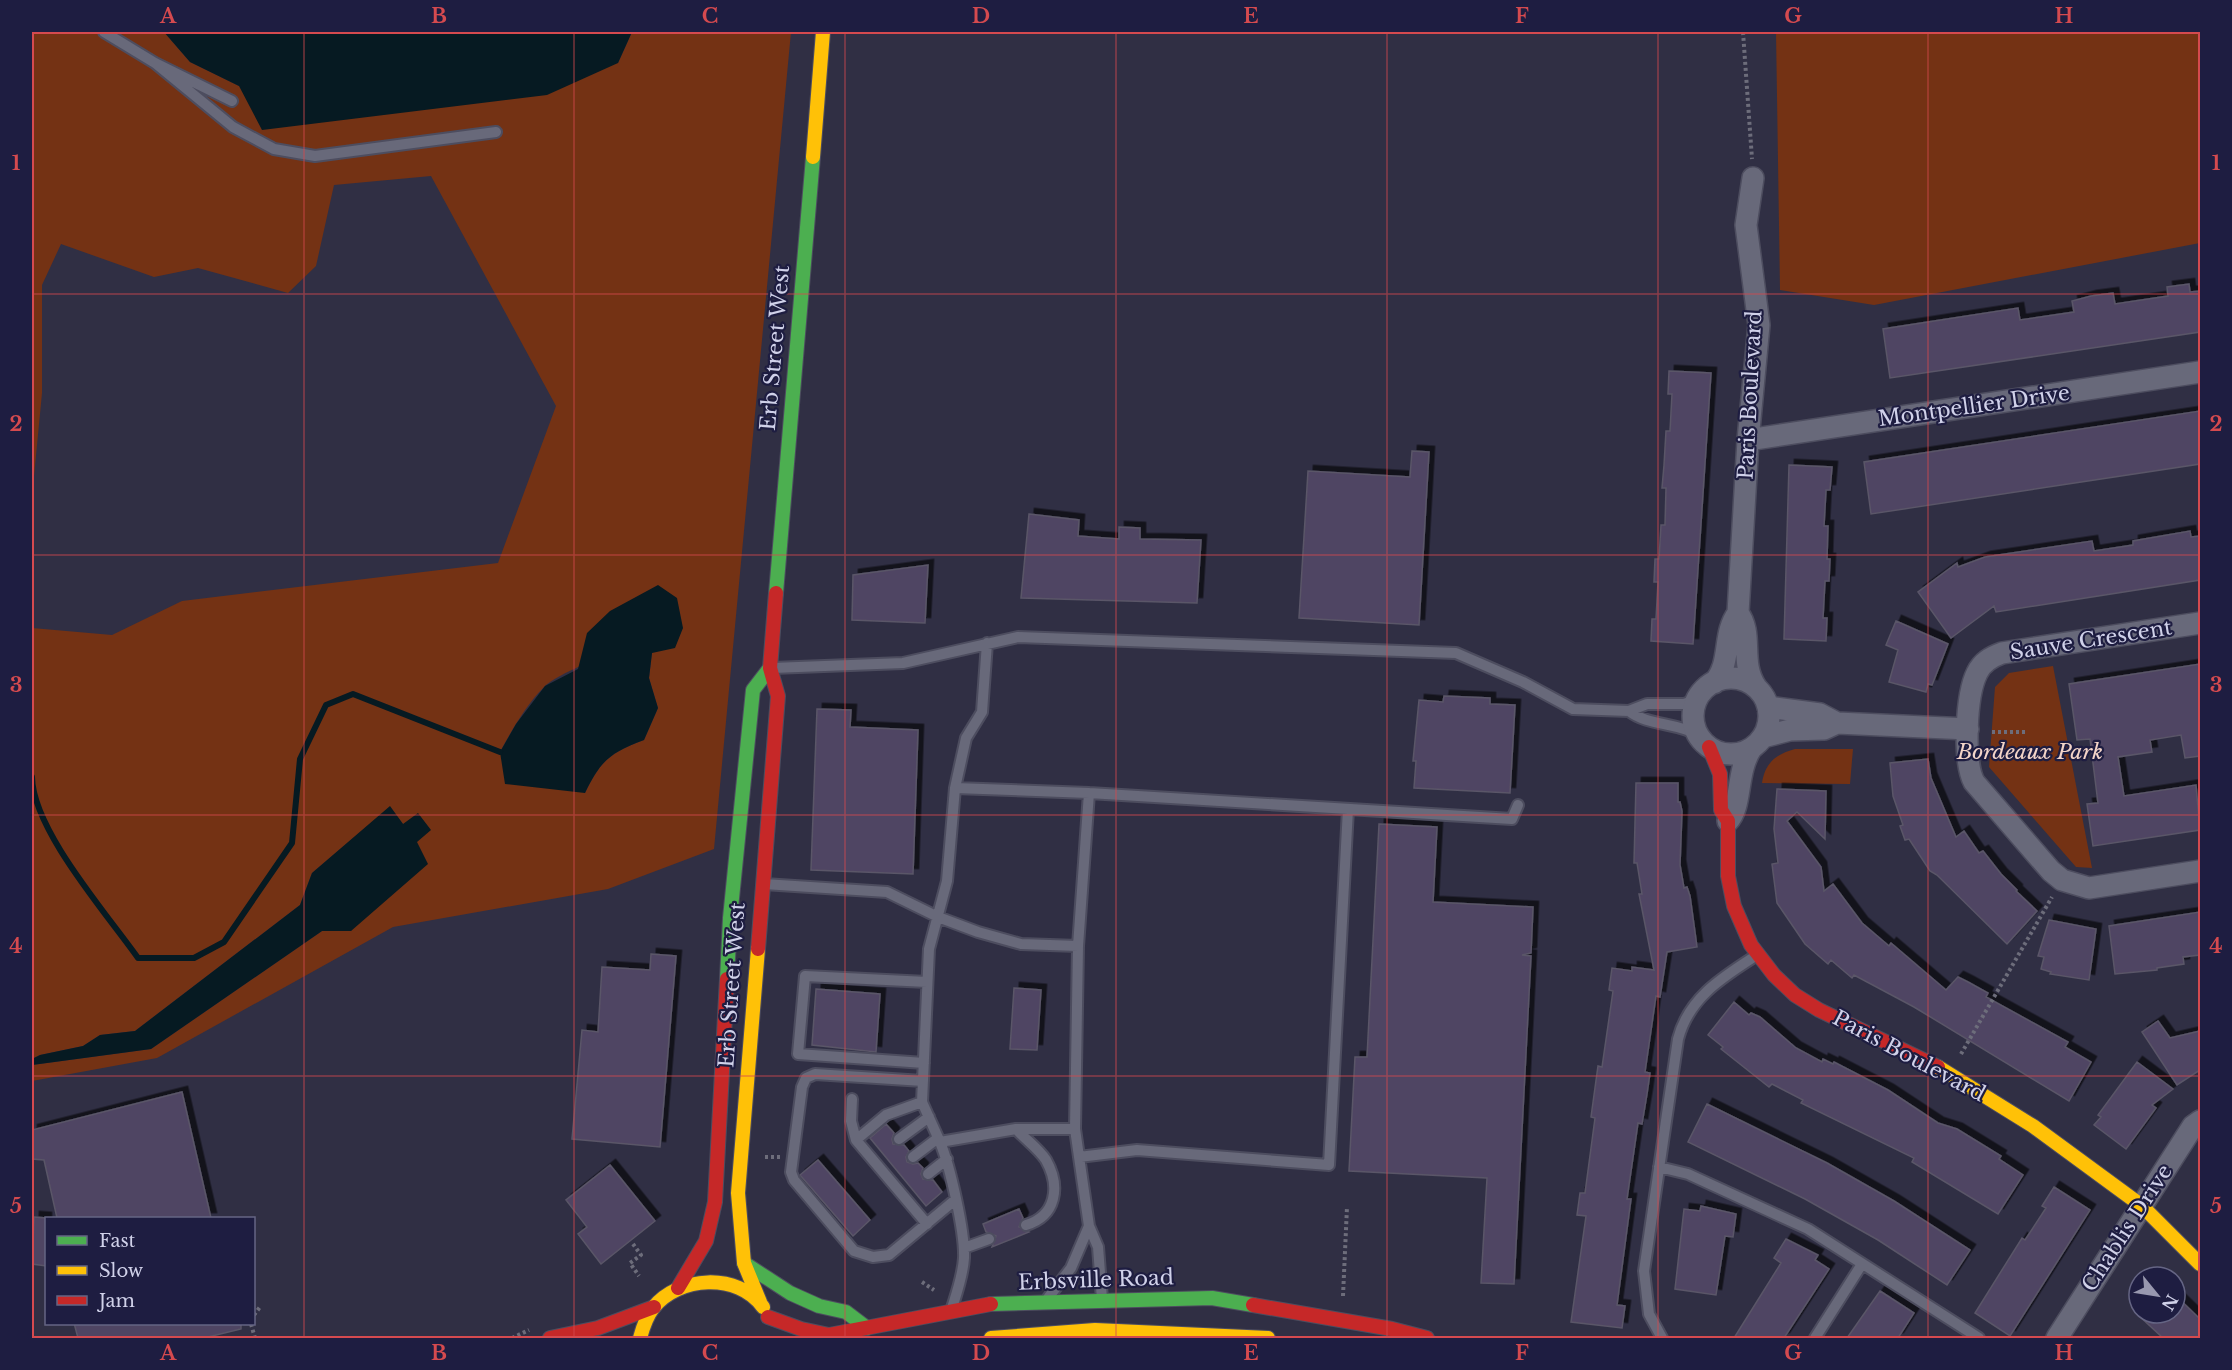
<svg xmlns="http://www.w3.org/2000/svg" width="2232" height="1370" font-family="'Libre Baskerville',serif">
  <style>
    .green { fill: #743214; fill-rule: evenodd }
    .water { fill: #061a22 }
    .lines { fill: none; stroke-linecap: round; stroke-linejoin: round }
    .stream { stroke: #061a22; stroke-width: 6 }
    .building { fill: #504563; stroke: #5a5668; stroke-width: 1.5; filter: url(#shadow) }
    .lane-casing { stroke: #4d4d5f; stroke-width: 14 }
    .street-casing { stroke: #4d4d5f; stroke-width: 24 }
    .fast-casing { stroke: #4d4d5f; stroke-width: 16 }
    .slow-casing { stroke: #4d4d5f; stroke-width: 16 }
    .jam-casing { stroke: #4d4d5f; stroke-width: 16 }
    .path { stroke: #6d6d7b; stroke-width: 4; stroke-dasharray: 3 3; stroke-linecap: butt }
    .lane { stroke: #68697a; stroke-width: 10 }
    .street { stroke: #68697a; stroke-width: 21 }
    .fast { stroke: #4caf50; stroke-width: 14 }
    .slow { stroke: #ffc107; stroke-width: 14 }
    .jam { stroke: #c62828; stroke-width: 14 }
    .grid { fill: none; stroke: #d54a4f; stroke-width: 1.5; stroke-opacity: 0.55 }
    .labels { text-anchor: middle; stroke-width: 4.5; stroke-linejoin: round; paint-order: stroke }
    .street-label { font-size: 21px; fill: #d0d1e9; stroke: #1e1d41 }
    .park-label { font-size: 21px; font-style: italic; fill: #f4d5c9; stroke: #1e1d41 }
    .neatline { fill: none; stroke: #d54a4f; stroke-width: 2 }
    .grid-label { font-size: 20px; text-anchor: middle; font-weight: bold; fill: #d54a4f }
  </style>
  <defs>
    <filter id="shadow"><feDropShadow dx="5.5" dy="-5.5" stdDeviation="0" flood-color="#0009"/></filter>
  </defs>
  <rect width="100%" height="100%" fill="#302f44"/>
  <path class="green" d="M32,32h132l26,30 49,24 379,-23 14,-31h159l-77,817 -106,40 -215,38 -236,131 -125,23v-16l119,-16 171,-118h29l52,-107 -13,-17 -78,66 -12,32 -165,126 -35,4 -17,11 -43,9 -8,4v-431l80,7 70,-34 316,-38 58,-157 -125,-230 -97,9 -18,81 -28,27 -90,-25 -44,9 -93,-33 -19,41v108l-10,104zM683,628l-31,25 -3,25 9,30 -14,32c-34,13 -43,20 -59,53l-85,-41c12,-22 26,-47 44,-65 20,-20 108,-47 139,-59z
    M1776,32h424v211l-326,62 -94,-15z
    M2053,666l39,202h1l-17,-1 -87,-100 6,-80 14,-14z
    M1795,749h58l-3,35 -88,-1c3,-20 14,-29 33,-34z"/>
  <path class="water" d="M164,32h468l-14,31 -71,32 -285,35 -23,-44 -49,-24z
    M658,585l19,13 6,30 -8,20 -23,5 -3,25 9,30 -14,32c-34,13 -43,20 -59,53l-80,-9 -5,-32 16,-28 29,-38 33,-17 9,-36 23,-22z
    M390,806l13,18 15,-11 13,17 -14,12 11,22 -77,67h-29l-171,118 -119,16v-6l8,-4 43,-9 17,-11 35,-4 165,-126 12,-32z"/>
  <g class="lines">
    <path class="stream" d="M32,777c1,53 75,137 106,181h56l30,-16 68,-99 8,-84 26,-54 27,-11 147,58"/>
  </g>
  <path class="building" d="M2189,284l1,8 10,-1v41l-310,46 -7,-49 135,-21 2,12 54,-8 -2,-11 19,-5 22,-3 2,11 53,-8 -1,-9z
    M1669,371l42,2 -18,271 -42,-3 1,-22h4l2,-37h-4l1,-23h4l2,-34h4l1,-37h-4l2,-23 2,-34h4l2,-37h-4z
    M2200,411v53l-329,50 -7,-52z
    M1412,451l17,1 -10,173 -120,-7 9,-147 102,6z
    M1789,465l43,2 -2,23h-4l-2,36h4l-1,33h3l-1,22h-4l-2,37h4l-1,23 -42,-2z
    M1029,514l50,6 -1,16 41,3v-12l21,1v11l61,1 -4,63 -176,-5z
    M2190,531l1,6 9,-1v44l-204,32 -2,-6 -43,32 -33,-46 39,-29 1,4 27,-10 107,-16 2,10 39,-6v-4z
    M928,565l-3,58 -73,-3 1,-45z
    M1896,621l52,23 -16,41 -4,-1 -2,8 -37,-10 9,-32 -12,-5z
    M2200,664v92l-15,2 -4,-23 -31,5 2,12 -34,5 6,39 72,-11 4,45 -107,16 -6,-42 11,-1 -8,-64 -13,1 -8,-56z
    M1444,696l46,2v6l25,1 -5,88 -96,-5 2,-27h-3l6,-61 24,2z
    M817,709l34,1 -1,17 68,3 -5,144 -102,-4z
    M1928,759l3,19 25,59 8,-6 15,22 4,-2 18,23 16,16 -1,1 21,20 -30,33 -70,-69 -7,-4 -21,-32 -4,1 -5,-14 3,-1 -10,-29 -3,-33z
    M1636,783h42v19h2l2,9 -2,54 4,23 3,-1 3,9 7,51 -30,5 -7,45 -4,-1 -11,76 5,1 -3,21 -5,30 -4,-1 -11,76h4l-14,106 8,1 -3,22 -51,-6 15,-106 -9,-1 3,-22h5l10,-75 -4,-1 7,-51 4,1 11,-76 -4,-1 3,-22 20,3v-4l22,3 -15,-76h3l-5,-31h-3z
    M1777,789l49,2 -1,48 -28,-27 -10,9 34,46 3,24 9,-7 29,39 27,23 2,-3 55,47 12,-13 10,5 20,11 -2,4 82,45 -3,5 26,15 -22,39 -155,-94 -60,-32 -2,3 -21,-18 -3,4 -23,-20 -28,-41 -5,-39 6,-1 -4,-34z
    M1379,824l58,3 -4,75 100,5 -2,46 -9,2 9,1 -17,328 -33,-1 6,-105 -138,-7 6,-114h12z
    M2200,912v43l-17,2 1,7 -27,4v2l-42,4 -6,-48z
    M2049,920l47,9 -7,51 -39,-6 1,-2 -10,-3 3,-12 -6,-1z
    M651,954l25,2 -16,191 -88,-8 10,-109 16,2 4,-65 48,3z
    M1014,988l27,2 -4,60 -27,-1z
    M816,989l64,5 -4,58 -64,-7z
    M1734,1002l15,13 2,-2 9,4 36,31 26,14 1,-3 10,5 1,-2 54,28 50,33 19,6 44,27 -2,3 24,16 -25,39 -86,-52 2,-4 -113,-55 2,-3 -31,-16 -3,3 -48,-38 2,-2 -15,-12z
    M2158,1021l12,17 30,-7v39l-23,15 -35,-53z
    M2137,1062l36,27 -21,16 4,3 -30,41 -32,-24 7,-8 -3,-2z
    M182,1092l29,126h-154l-13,-58 -12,-1v-29z
    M1707,1104l120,59 67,38 76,49 -23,35 -69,-45 -73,-41 -117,-57z
    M886,1124l8,9 -2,6 1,5 11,1 5,6 -3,6 1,5 6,2 5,-1 5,5 -2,6 2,5 10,1 9,12 -16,14 -56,-68z
    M818,1160l52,60 -17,16 -53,-61z
    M610,1165l45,56 -54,43 -23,-30 9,-7 -21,-27z
    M2054,1187l36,23 -80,126 -35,-23 47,-75 3,2 21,-32 -4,-2z
    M1701,1206l35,8 -3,23 -8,-1 -9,59 -41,-6 9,-80 16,2z
    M1019,1209l4,9 -4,9 10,5 -37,15 4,-11 -10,-4 -3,-8z
    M34,1217l12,1v48l-14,-2z
    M1786,1239l32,16 -3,5 14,9 -45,69h-50l47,-75 -7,-5z
    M1880,1291l34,22 -16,25h-51z
    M2175,1295l25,24v19h-37l-27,-25h39z
    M74,1323h167v6l-37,9h-126z"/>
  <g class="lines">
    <defs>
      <path id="lane" d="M104,32l51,31 77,38
        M155,63l78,64 41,22 41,7 181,-24
        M987,643l-5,69 -16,26 -11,50 -8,93 -18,68 -7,153 18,40 76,-13h59
        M772,668l131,-5 115,-26 438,16 67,29 50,27 56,2 18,-7h37l14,-5
        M1629,711c19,15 47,11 70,24
        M955,788l134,5 423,26 6,-14
        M1089,793l-11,153 -3,183 14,97 9,21 4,52
        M764,884l123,8 51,25 40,15 43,12 57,2
        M924,1063l-126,-9 7,-78 122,6
        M923,1081l-108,-7 -9,4 -4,9 -11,85 3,8 60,71 19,6 16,-2 66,-55
        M852,1099l-1,22 5,19
        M922,1102l-36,13 -30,25 71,84
        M1016,1129c9,10 23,20 30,31 15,27 10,56 -20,65
        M899,1139l30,-22
        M940,1142c10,24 25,90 24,116 -1,17 -7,34 -12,50
        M913,1157l25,-19
        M1079,1157l58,-7 192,15 19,-356
        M1659,1167l29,7 120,55 171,109
        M928,1174l19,-15
        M964,1248l25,-9
        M1048,1298l23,-30 18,-42
        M1662,1338l-13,-24 -5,-43 34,-232c11,-42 45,-62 79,-84
        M1815,1338l47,-74"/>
      <path id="street" d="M1748,440l452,-68
        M1738,613c16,21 1,49 18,74
        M2200,623l-198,30c-11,4 -20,9 -25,20 -11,22 -14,88 -3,109l77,89 11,9 27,8 111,-17
        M1693 716a38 38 0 1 1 76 0a38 38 0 1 1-76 0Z
        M1714,683c18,-20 8,-49 24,-70l10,-173 11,-115 -13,-100 7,-47
        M1768,707l52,7 17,9 131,6
        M1763,737l27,-7 34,-1 13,-6
        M1728,821c14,-14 8,-49 23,-72
        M2057,1338l136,-212 7,-5"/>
      <path id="fast" d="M776,593l37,-436
        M727,979l3,-61 23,-228 17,-22
        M744,1263l46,30 29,13 27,6 21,16
        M991,1304l221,-6 41,7"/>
      <path id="slow" d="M813,157l10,-125
        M758,949l-20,244 6,70 16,39
        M1938,1067l95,59 109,80 58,58
        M640,1338c3,-11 6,-21 13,-30 25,-32 85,-36 110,-1
        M991,1338l104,-8 173,8"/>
      <path id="jam" d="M1709,747l11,27 1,36 7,11v55l6,30 17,39 23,30 21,20 24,15 119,57
        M758,949l20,-253 -8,-28 6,-75
        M678,1288l28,-47 9,-39 12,-223
        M1253,1305l139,24 35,9
        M768,1317l33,12 28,6 162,-31
        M550,1338l48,-10 56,-21"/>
    </defs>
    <use href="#lane" class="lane-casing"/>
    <use href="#street" class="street-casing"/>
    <use href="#fast" class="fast-casing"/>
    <use href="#slow" class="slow-casing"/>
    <use href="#jam" class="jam-casing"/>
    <path class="path" d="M1743,32l9,127
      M1992,732h35
      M1961,1054l91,-157
      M765,1157h15
      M633,1244l8,11 -11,8 9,13
      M922,1282l12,8
      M1343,1296l4,-89
      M254,1315l6,-8
      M251,1324l4,14
      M512,1338l17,-8"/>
    <use href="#lane" class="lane"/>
    <use href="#street" class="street"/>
    <use href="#fast" class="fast"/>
    <use href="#slow" class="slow"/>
    <use href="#jam" class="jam"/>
  </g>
  <path class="grid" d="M304,32v1306M574,32v1306M845,32v1306M1116,32v1306M1387,32v1306M1658,32v1306M1928,32v1306M32,294h2168M32,555h2168M32,815h2168M32,1076h2168"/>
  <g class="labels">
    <g class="street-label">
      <text transform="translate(775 348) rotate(-85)" y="7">Erb Street West</text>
      <text transform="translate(1750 395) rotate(-87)" y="7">Paris Boulevard</text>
      <text transform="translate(1974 406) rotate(-8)" y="7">Montpellier Drive</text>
      <text transform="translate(2091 640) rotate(-9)" y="7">Sauve Crescent</text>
      <text transform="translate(732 985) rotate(-86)" y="7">Erb Street West</text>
      <text transform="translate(1909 1056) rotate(28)" y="7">Paris Boulevard</text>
      <text transform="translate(2127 1228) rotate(-57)" y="7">Chablis Drive</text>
      <text transform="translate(1096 1280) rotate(-2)" y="7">Erbsville Road</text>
    </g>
    <g class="park-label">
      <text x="2030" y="759">Bordeaux Park</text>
    </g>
  </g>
  <rect width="2232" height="1370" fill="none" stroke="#1e1d41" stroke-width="66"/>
  <rect x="45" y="1217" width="210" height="108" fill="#1e1d41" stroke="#656584" stroke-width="1.5"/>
  <rect x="57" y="1236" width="30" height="9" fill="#4caf50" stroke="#656584" stroke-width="1.5"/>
  <text x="99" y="1247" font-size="18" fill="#d0d1e9">Fast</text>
  <rect x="57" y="1266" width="30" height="9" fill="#ffc107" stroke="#656584" stroke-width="1.5"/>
  <text x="99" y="1277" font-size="18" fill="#d0d1e9">Slow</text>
  <rect x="57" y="1296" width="30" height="9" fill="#c62828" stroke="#656584" stroke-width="1.5"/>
  <text x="99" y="1307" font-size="18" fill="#d0d1e9">Jam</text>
  <g transform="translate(2157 1295) rotate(120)"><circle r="28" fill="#1e1d41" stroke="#656584" stroke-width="1.5"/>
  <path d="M0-4.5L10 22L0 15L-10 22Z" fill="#9898af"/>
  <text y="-9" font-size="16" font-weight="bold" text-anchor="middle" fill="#d0d1e9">N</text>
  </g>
  <rect x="33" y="33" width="2166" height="1304" class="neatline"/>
  <g class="grid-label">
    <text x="168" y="23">A</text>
    <text x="439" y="23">B</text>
    <text x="710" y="23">C</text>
    <text x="981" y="23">D</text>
    <text x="1251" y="23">E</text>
    <text x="1522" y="23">F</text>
    <text x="1793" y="23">G</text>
    <text x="2064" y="23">H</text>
    <text x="16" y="170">1</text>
    <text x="2216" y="170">1</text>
    <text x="16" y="431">2</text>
    <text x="2216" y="431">2</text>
    <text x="16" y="692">3</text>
    <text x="2216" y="692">3</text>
    <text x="16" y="953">4</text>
    <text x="2216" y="953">4</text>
    <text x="16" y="1213">5</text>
    <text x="2216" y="1213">5</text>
    <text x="168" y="1360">A</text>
    <text x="439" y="1360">B</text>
    <text x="710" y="1360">C</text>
    <text x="981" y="1360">D</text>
    <text x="1251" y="1360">E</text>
    <text x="1522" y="1360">F</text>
    <text x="1793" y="1360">G</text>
    <text x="2064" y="1360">H</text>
  </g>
</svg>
